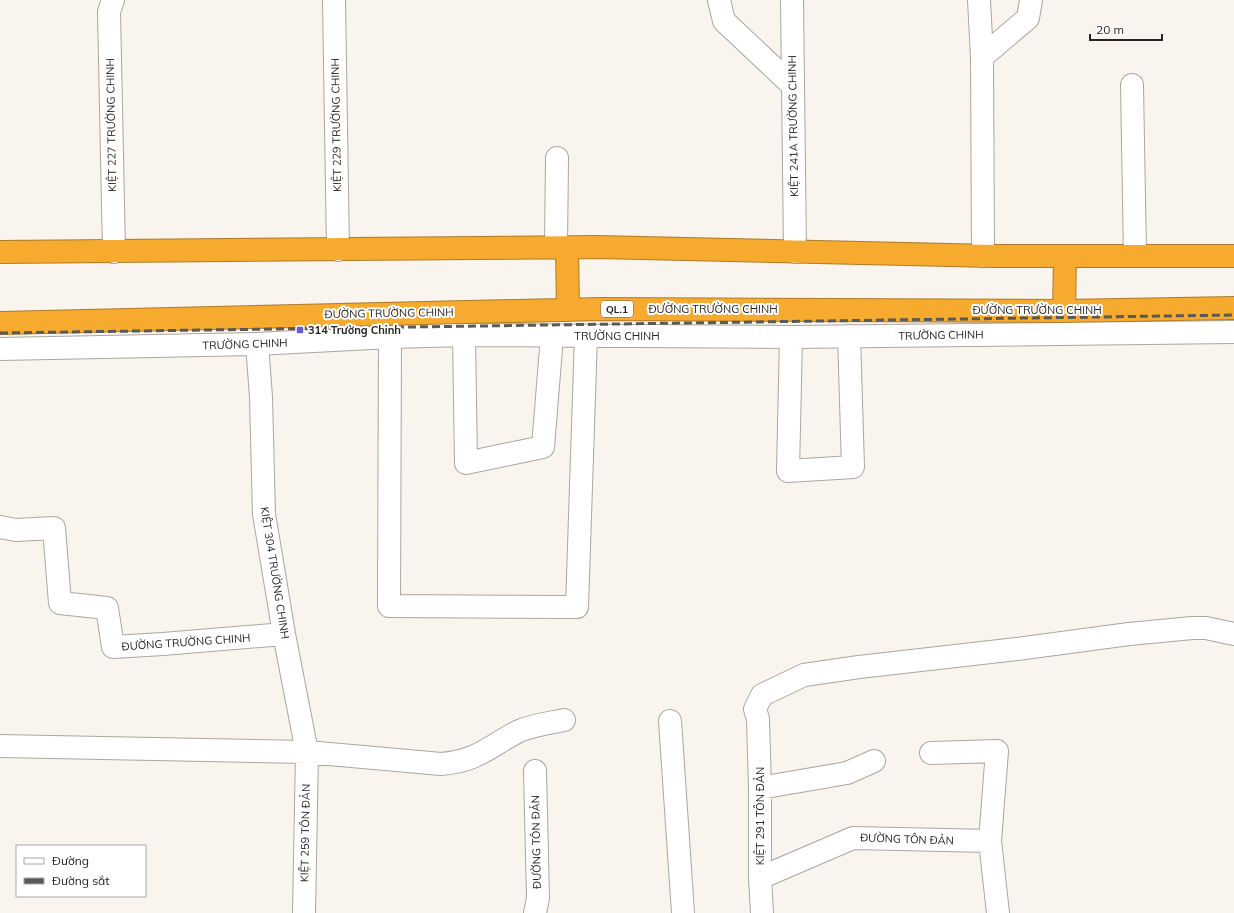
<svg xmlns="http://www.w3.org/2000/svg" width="1234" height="913" font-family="Mulish,sans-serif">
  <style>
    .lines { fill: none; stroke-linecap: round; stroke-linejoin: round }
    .minor-casing { stroke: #aba6a0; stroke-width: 24 }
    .highway-casing { stroke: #ae7b2a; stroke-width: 24 }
    .minor { stroke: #fff; stroke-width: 22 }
    .highway { stroke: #f6aa2e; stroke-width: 22 }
    .rail { stroke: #5b5955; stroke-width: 3; stroke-dasharray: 8 4; stroke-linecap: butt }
    .poi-dot { fill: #6a5ed7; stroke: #fff; stroke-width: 1.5 }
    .labels { text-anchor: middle; stroke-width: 4; stroke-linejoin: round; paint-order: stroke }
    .shield { fill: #fff; stroke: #686665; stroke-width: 1 }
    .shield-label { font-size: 10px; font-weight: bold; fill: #272523 }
    .street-label { font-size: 11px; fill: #272523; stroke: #fff }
    .poi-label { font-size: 11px; font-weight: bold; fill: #272523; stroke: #fff; text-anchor: start }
  </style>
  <rect width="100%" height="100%" fill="#f9f4ed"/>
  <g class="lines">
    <defs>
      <path id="minor" d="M113,0l-4,12 5,240
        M334,0l4,250
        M719,0l5,21 69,65
        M792,0l3,252
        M979,0l3,57 1,199
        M982,57l46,-39 3,-18
        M1132,85l3,171
        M556,247l1,-89
        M464,335l2,128 77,-16 9,-111
        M390,337l-1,269 188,1 9,-271
        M791,337l-3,134 65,-4 -4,-131
        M257,344l4,53 3,117 20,120 23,118 -3,161
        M0,349l257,-5 133,-7 74,-2 327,2 443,-5
        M0,527l16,3 38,-2 6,75 47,5 6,39 50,-3 121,-10
        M670,721l13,192
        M0,746l307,6 134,12c37,-3 47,-17 78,-33 14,-6 31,-8 45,-11
        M931,753l66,-2 -7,90 8,72
        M760,788l87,-15 27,-12
        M760,878l93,-40 137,3
        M535,913l3,-15 -3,-127
        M762,913l-2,-35v-90l-2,-69 -3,-10 7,-14 42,-20 55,-8 158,-18 112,-15 63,-6h14l28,6"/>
      <path id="highway" d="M567,248l1,62
        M0,252l597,-5 397,9h240
        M1064,311l1,-55
        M0,323l600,-14 464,2 170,-3"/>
    </defs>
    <use href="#minor" class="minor-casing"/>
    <use href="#highway" class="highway-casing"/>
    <use href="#minor" class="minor"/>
    <use href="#highway" class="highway"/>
    <path class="rail" d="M0,333l1234,-18"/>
  </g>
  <rect class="poi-dot" x="296" y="326" width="8" height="8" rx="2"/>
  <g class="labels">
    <rect class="shield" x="601" y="301" width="32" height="16" rx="3"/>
    <g class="shield-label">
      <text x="617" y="313">QL.1</text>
    </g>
    <g class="street-label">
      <text transform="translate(111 125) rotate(-91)" y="4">KIỆT 227 TRƯỜNG CHINH</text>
      <text transform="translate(336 125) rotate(-91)" y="4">KIỆT 229 TRƯỜNG CHINH</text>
      <text transform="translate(793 126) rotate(-91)" y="4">KIỆT 241A TRƯỜNG CHINH</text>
      <text x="713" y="313">ĐƯỜNG TRƯỜNG CHINH</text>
      <text x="1037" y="314">ĐƯỜNG TRƯỜNG CHINH</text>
      <text transform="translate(389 313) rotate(-1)" y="4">ĐƯỜNG TRƯỜNG CHINH</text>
      <text transform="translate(941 335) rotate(-1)" y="4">TRƯỜNG CHINH</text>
      <text x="617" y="340">TRƯỜNG CHINH</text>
      <text transform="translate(245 344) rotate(-2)" y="4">TRƯỜNG CHINH</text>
      <text transform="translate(275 573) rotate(81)" y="4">KIỆT 304 TRƯỜNG CHINH</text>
      <text transform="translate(186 642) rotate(-4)" y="4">ĐƯỜNG TRƯỜNG CHINH</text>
      <text transform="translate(760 816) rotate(-90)" y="4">KIỆT 291 TÔN ĐẢN</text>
      <text transform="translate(305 833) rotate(-89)" y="4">KIỆT 259 TÔN ĐẢN</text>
      <text transform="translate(907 839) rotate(2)" y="4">ĐƯỜNG TÔN ĐẢN</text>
      <text transform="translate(536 842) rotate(-91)" y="4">ĐƯỜNG TÔN ĐẢN</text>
    </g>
    <g class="poi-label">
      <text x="308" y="334">314 Trường Chinh</text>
    </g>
  </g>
  <rect x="16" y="845" width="130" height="52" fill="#ffffff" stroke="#a9a8a7"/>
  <rect x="24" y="858" width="20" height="6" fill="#ffffff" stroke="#a9a8a7"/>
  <text x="52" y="865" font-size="12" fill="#272523">Đường</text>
  <rect x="24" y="878" width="20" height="6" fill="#5b5955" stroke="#a9a8a7"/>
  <text x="52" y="885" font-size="12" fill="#272523">Đường sắt</text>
  <path d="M1090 34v6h72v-6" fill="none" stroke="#272523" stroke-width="2"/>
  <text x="1096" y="34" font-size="12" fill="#272523" stroke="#ffffff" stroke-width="3" paint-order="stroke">20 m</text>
</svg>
